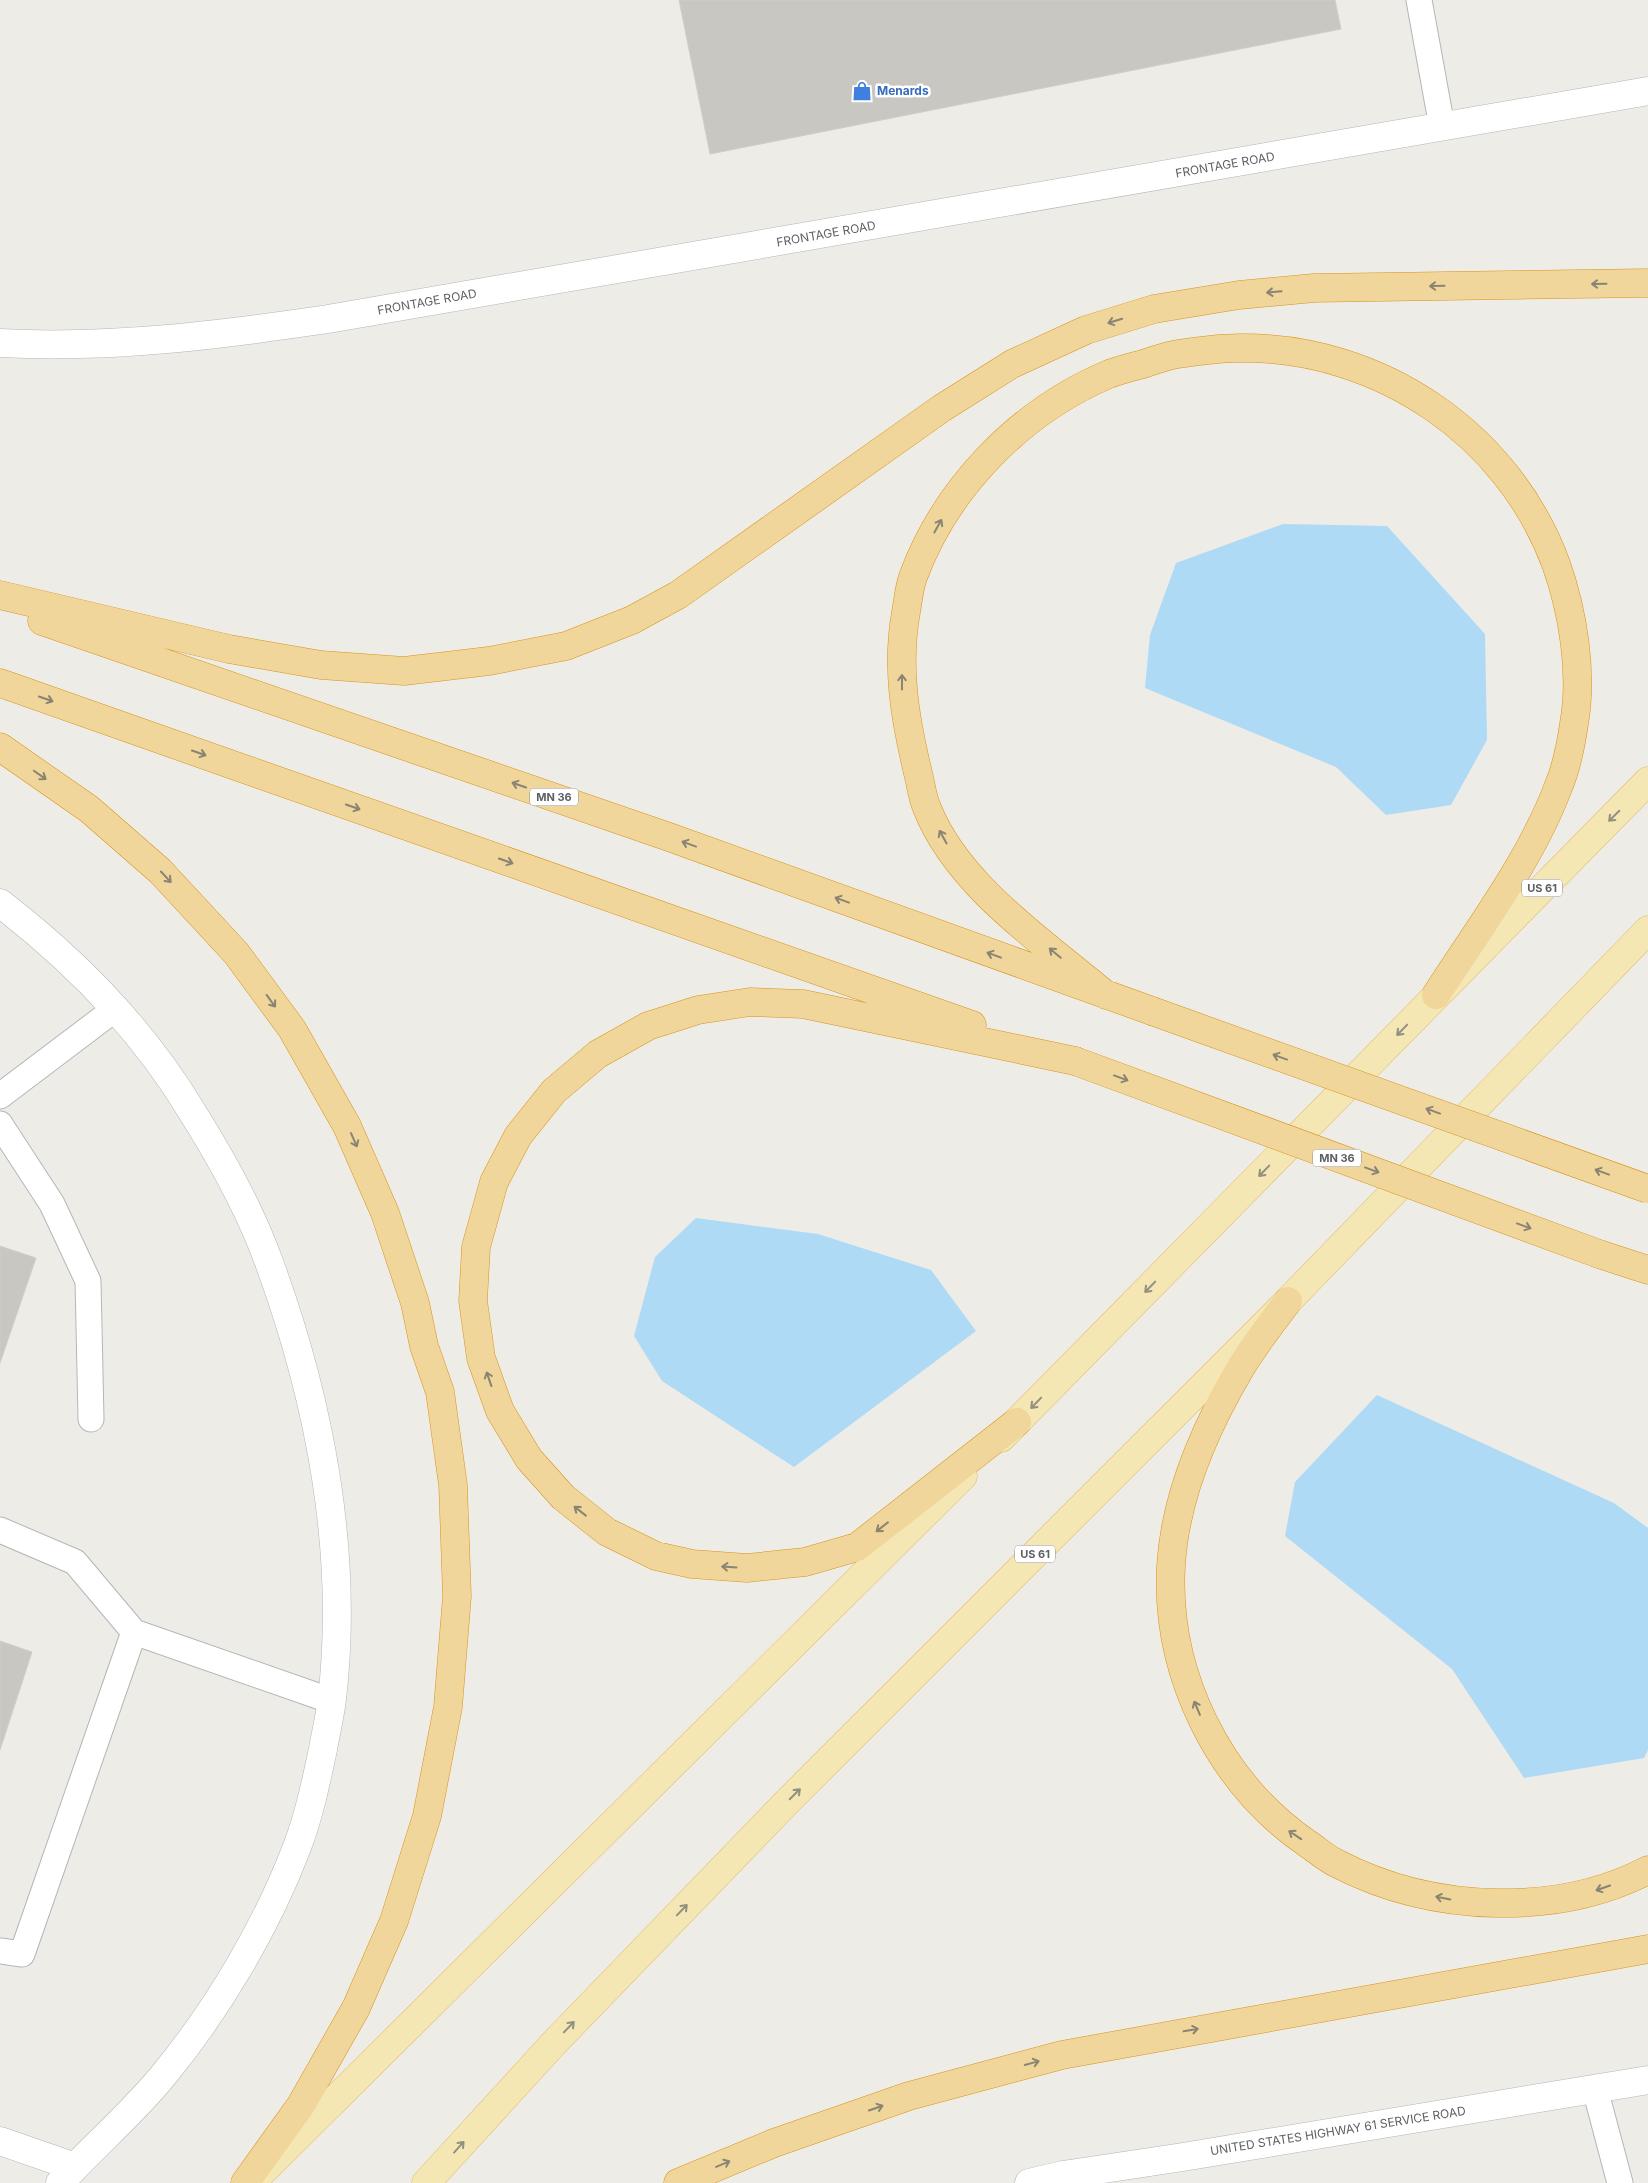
<svg xmlns="http://www.w3.org/2000/svg" width="1648" height="2183" font-family="Inter,sans-serif">
  <style>
    .water { fill: #afdaf5 }
    .building { fill: #c9c7c2; stroke: #d2cdc5 }
    .lines { fill: none; stroke-linecap: round; stroke-linejoin: round }
    .lane-casing { stroke: #b3b6b9; stroke-width: 27 }
    .street-casing { stroke: #b3b6b9; stroke-width: 29 }
    .secondary-casing { stroke: #b2b5b9; stroke-width: 29 }
    .primary-casing { stroke: #e0ba6c; stroke-width: 29 }
    .highway-casing { stroke: #d8931c; stroke-width: 29 }
    .lane { stroke: #fff; stroke-width: 25 }
    .street { stroke: #fff; stroke-width: 28 }
    .secondary { stroke: #fff; stroke-width: 28 }
    .primary { stroke: #f5e7b3; stroke-width: 28 }
    .highway { stroke: #f0d69a; stroke-width: 28 }
    .highway-bridge-casing { stroke: #d8931c; stroke-width: 29; stroke-linecap: butt }
    .highway-bridge { stroke: #f0d69a; stroke-width: 28 }
    .oneway { stroke: #898474 }
    .oneway2 { stroke: #929080 }
    .labels { text-anchor: middle; stroke-width: 5; stroke-linejoin: round; paint-order: stroke }
    .shield { fill: #fff; stroke: #8e9092; stroke-width: 1 }
    .shield-label { font-size: 11px; font-weight: bold; fill: #5d6164 }
    .shop-label { font-size: 12px; font-weight: bold; fill: #366cbe; stroke: #fff; text-anchor: start }
    .street-label { font-size: 12px; fill: #5d6164; stroke: #fff }
  </style>
  <rect width="100%" height="100%" fill="#eeece6"/>
  <path class="water" d="M1283,524l104,2 98,108 2,106 -36,65 -65,10 -50,-48 -191,-79 5,-53 26,-72z
    M696,1218l122,16 113,36 45,61 -182,136 -132,-86 -28,-45 21,-79z
    M1377,1395l237,108 34,25v222l-4,8 -120,20 -72,-109 -167,-133 10,-54z"/>
  <path class="building" d="M679,0h656l6,29 -631,125z
    M0,1246l36,12 -36,105z
    M0,1641l32,11 -32,98z"/>
  <g class="lines">
    <defs>
      <path id="lane" d="M1419,0l23,127
        M0,1096l115,-87
        M0,1124l52,80 36,77 3,138
        M0,1530l75,32 59,70 -112,322 -22,-3
        M134,1632l198,69
        M1595,2089l25,94"/>
      <path id="street" d="M0,903c74,57 142,126 191,207 29,46 61,104 79,155 50,137 79,288 62,434 -2,17 -6,33 -9,50 -7,33 -14,67 -26,98 -30,79 -78,160 -131,225 -26,33 -61,64 -91,95"/>
      <path id="secondary" d="M0,343c110,6 219,-8 328,-24l1320,-228
        M0,2141l75,26 -15,16
        M1029,2183l34,-8 120,-18 465,-77"/>
      <path id="primary" d="M1001,1438l647,-657
        M261,2173l702,-697
        M426,2183l129,-141 234,-242 499,-499 360,-371"/>
      <path id="highway" d="M0,595l229,54 92,16 83,6 85,-10 77,-15 66,-26 46,-25 264,-187 70,-44 74,-34 68,-21 85,-14 75,-7 334,-5
        M42,621l627,216 483,174
        M0,683l972,342
        M0,747l89,62 71,62 76,82 56,76 55,97 38,87 30,90 9,43 16,46 13,93 4,111 -9,111 -21,109 -33,105 -38,87 -55,97 -56,78
        M1106,995c-62,-52 -149,-110 -179,-187 -5,-11 -6,-24 -9,-35 -13,-54 -22,-106 -12,-161 2,-11 3,-24 7,-35 33,-90 108,-166 196,-203 11,-4 23,-7 34,-10 12,-4 23,-8 35,-10 20,-3 43,-6 63,-6 139,-1 267,86 315,216 17,48 27,109 18,160 -3,20 -7,42 -15,61 -28,75 -80,143 -123,210
        M1599,1254l49,16
        M1288,1301c-16,22 -34,44 -48,68 -35,59 -65,127 -69,197 -6,108 48,217 137,278 9,6 18,14 28,19 50,26 104,39 160,40 52,1 106,-9 152,-33
        M1017,1422l-160,125 -52,15 -58,6 -55,-4 -36,-8 -49,-24 -44,-35 -34,-38 -29,-48 -19,-53 -8,-57 3,-54 18,-65 24,-46 36,-45 44,-37 50,-28 50,-16 52,-8 53,2 272,57
        M678,2183l96,-40 135,-47 153,-41 586,-106"/>
    </defs>
    <use href="#lane" class="lane-casing"/>
    <use href="#street" class="street-casing"/>
    <use href="#secondary" class="secondary-casing"/>
    <use href="#primary" class="primary-casing"/>
    <use href="#highway" class="highway-casing"/>
    <use href="#lane" class="lane"/>
    <use href="#street" class="street"/>
    <use href="#secondary" class="secondary"/>
    <use href="#primary" class="primary"/>
    <use href="#highway" class="highway"/>
    <defs>
      <path id="highway-bridge" d="M1152,1011l496,178
        M1075,1061l524,193"/>
    </defs>
    <use href="#highway-bridge" class="highway-bridge-casing"/>
    <use href="#highway-bridge" class="highway-bridge"/>
  </g>
  <defs><path id="oneway-shaft" d="M-6 0H5M1.5-3L5.5 0L1.5 3" fill="none" stroke-width="1.6" stroke-linecap="round" stroke-linejoin="round" transform="scale(1.25)"/></defs>
  <g class="oneway">
    <use href="#oneway-shaft" transform="translate(1599 284) rotate(179)"/>
    <use href="#oneway-shaft" transform="translate(1437 286) rotate(179)"/>
    <use href="#oneway-shaft" transform="translate(1274 292) rotate(175)"/>
    <use href="#oneway-shaft" transform="translate(1115 321) rotate(163)"/>
    <use href="#oneway-shaft" transform="translate(938 526) rotate(-61)"/>
    <use href="#oneway-shaft" transform="translate(902 682) rotate(-90)"/>
    <use href="#oneway-shaft" transform="translate(46 699) rotate(19)"/>
    <use href="#oneway-shaft" transform="translate(199 753) rotate(19)"/>
    <use href="#oneway-shaft" transform="translate(40 775) rotate(35)"/>
    <use href="#oneway-shaft" transform="translate(519 785) rotate(-161)"/>
    <use href="#oneway-shaft" transform="translate(353 807) rotate(19)"/>
    <use href="#oneway-shaft" transform="translate(943 837) rotate(-119)"/>
    <use href="#oneway-shaft" transform="translate(689 844) rotate(-160)"/>
    <use href="#oneway-shaft" transform="translate(506 861) rotate(19)"/>
    <use href="#oneway-shaft" transform="translate(166 877) rotate(47)"/>
    <use href="#oneway-shaft" transform="translate(842 900) rotate(-160)"/>
    <use href="#oneway-shaft" transform="translate(1055 953) rotate(-140)"/>
    <use href="#oneway-shaft" transform="translate(994 955) rotate(-160)"/>
    <use href="#oneway-shaft" transform="translate(271 1001) rotate(54)"/>
    <use href="#oneway-shaft" transform="translate(1280 1057) rotate(-160)"/>
    <use href="#oneway-shaft" transform="translate(1121 1078) rotate(20)"/>
    <use href="#oneway-shaft" transform="translate(1433 1111) rotate(-160)"/>
    <use href="#oneway-shaft" transform="translate(354 1140) rotate(66)"/>
    <use href="#oneway-shaft" transform="translate(1372 1170) rotate(20)"/>
    <use href="#oneway-shaft" transform="translate(1602 1172) rotate(-160)"/>
    <use href="#oneway-shaft" transform="translate(1524 1226) rotate(20)"/>
    <use href="#oneway-shaft" transform="translate(489 1379) rotate(-109)"/>
    <use href="#oneway-shaft" transform="translate(580 1511) rotate(-142)"/>
    <use href="#oneway-shaft" transform="translate(882 1527) rotate(142)"/>
    <use href="#oneway-shaft" transform="translate(729 1567) rotate(-176)"/>
    <use href="#oneway-shaft" transform="translate(1197 1708) rotate(-113)"/>
    <use href="#oneway-shaft" transform="translate(1295 1835) rotate(-146)"/>
    <use href="#oneway-shaft" transform="translate(1603 1888) rotate(161)"/>
    <use href="#oneway-shaft" transform="translate(1443 1898) rotate(-169)"/>
    <use href="#oneway-shaft" transform="translate(1191 2030) rotate(-10)"/>
    <use href="#oneway-shaft" transform="translate(1032 2063) rotate(-15)"/>
    <use href="#oneway-shaft" transform="translate(876 2108) rotate(-19)"/>
    <use href="#oneway-shaft" transform="translate(723 2164) rotate(-23)"/>
  </g>
  <g class="oneway2">
    <use href="#oneway-shaft" transform="translate(1614 816) rotate(135)"/>
    <use href="#oneway-shaft" transform="translate(1402 1030) rotate(134)"/>
    <use href="#oneway-shaft" transform="translate(1264 1171) rotate(134)"/>
    <use href="#oneway-shaft" transform="translate(1150 1287) rotate(134)"/>
    <use href="#oneway-shaft" transform="translate(1036 1403) rotate(134)"/>
    <use href="#oneway-shaft" transform="translate(795 1794) rotate(-45)"/>
    <use href="#oneway-shaft" transform="translate(682 1910) rotate(-46)"/>
    <use href="#oneway-shaft" transform="translate(569 2027) rotate(-46)"/>
    <use href="#oneway-shaft" transform="translate(459 2147) rotate(-48)"/>
  </g>
  <defs>
    <symbol id="shop-bare" viewBox="-9 -9 18 18"><path d="M-5-2.5h2.3a2.7 3.5 0 0 1 5.4 0H5L5.5 6h-11ZM-1.5-2.5h3a1.5 2.3 0 0 0-3 0Z" fill="#3f7fe0" stroke="#fff" stroke-width="2.5" paint-order="stroke"/></symbol>
  </defs>
  <g fill-rule="evenodd">
    <use href="#shop-bare" x="848" y="77" width="28" height="28"/>
  </g>
  <g class="labels">
    <g class="shield">
      <rect x="530" y="788.5" width="48" height="17" rx="4"/>
      <rect x="1522" y="879.5" width="40" height="17" rx="4"/>
      <rect x="1313" y="1149.5" width="48" height="17" rx="4"/>
      <rect x="1015" y="1545.5" width="40" height="17" rx="4"/>
    </g>
    <g class="shield-label">
      <text x="554" y="801">MN 36</text>
      <text x="1542" y="892">US 61</text>
      <text x="1337" y="1162">MN 36</text>
      <text x="1035" y="1558">US 61</text>
    </g>
    <g class="shop-label">
      <text x="877" y="95">Menards</text>
    </g>
    <g class="street-label">
      <text transform="translate(1225 165) rotate(-10)" y="4">FRONTAGE ROAD</text>
      <text transform="translate(826 234) rotate(-10)" y="4">FRONTAGE ROAD</text>
      <text transform="translate(427 302) rotate(-10)" y="4">FRONTAGE ROAD</text>
      <text transform="translate(1338 2131) rotate(-9)" y="4">UNITED STATES HIGHWAY 61 SERVICE ROAD</text>
    </g>
  </g>
</svg>
